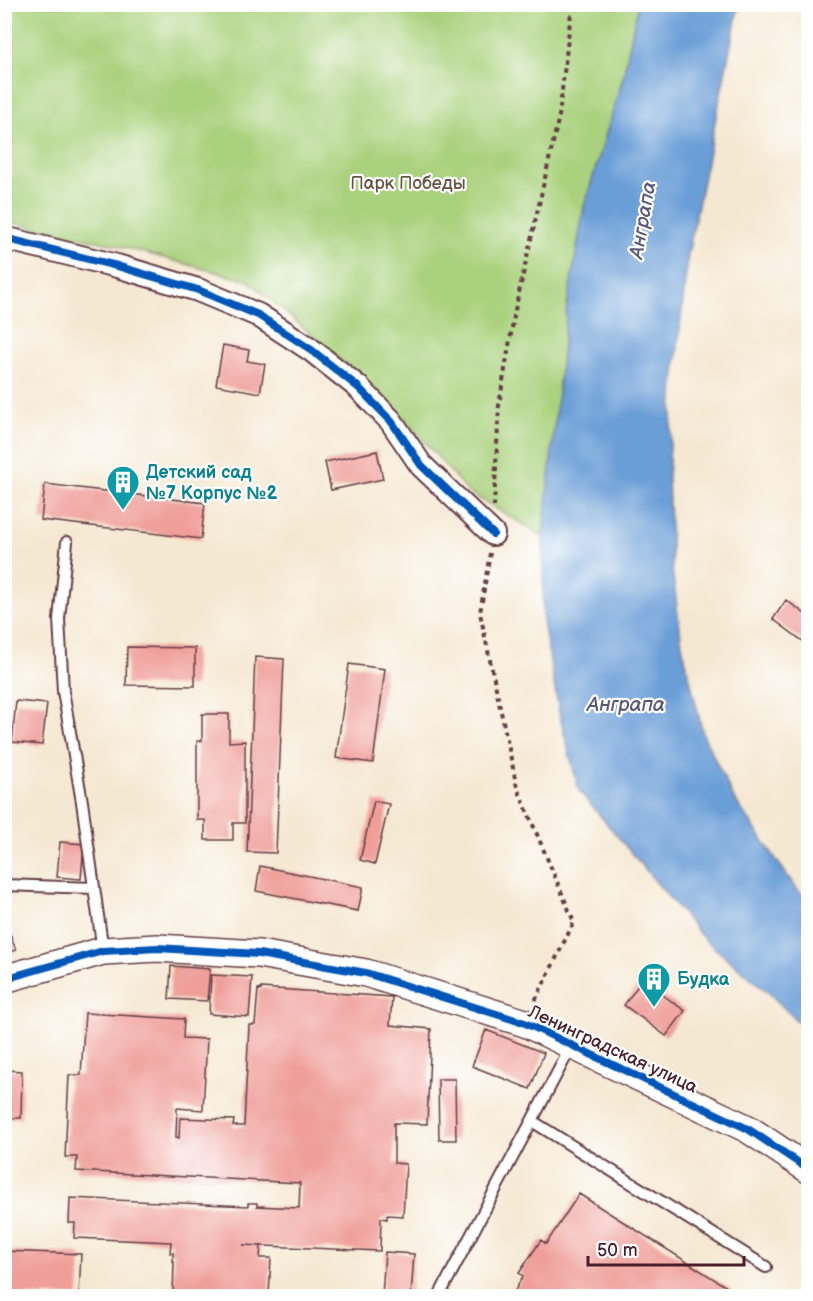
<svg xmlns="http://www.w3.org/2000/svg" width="813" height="1301" font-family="'Balsamiq Sans',sans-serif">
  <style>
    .green { fill: #aad27e; stroke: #7a7854; stroke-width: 1.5 }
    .water { fill: #6b9ed7; stroke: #5a5e81; stroke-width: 1.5 }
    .building { fill: #ef9e99 }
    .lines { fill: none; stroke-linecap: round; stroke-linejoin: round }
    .service-casing { stroke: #643d44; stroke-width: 14 }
    .minor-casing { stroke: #643d44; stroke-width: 26 }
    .tertiary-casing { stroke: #643d44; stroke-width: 30 }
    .path { stroke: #643d44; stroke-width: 4; stroke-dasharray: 4.5 4.5; stroke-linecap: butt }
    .service { stroke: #fff; stroke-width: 10 }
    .minor { stroke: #fff; stroke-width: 22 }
    .tertiary { stroke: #fff; stroke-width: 27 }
    .cycleway-casing { stroke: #fff; stroke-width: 11 }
    .cycleway { stroke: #0057b8; stroke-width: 8 }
    .labels { text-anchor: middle; stroke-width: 4.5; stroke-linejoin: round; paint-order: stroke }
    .park-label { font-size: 18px; fill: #675544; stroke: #fff }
    .culture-label { font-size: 18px; font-weight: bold; fill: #0d838f; stroke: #fff; text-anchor: start }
    .street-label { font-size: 18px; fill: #4a1f2b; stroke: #fff }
    .water-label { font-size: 20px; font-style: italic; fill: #595878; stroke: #fff }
  </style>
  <rect width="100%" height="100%" fill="#fff"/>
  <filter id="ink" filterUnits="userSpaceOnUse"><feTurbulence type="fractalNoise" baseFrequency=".0167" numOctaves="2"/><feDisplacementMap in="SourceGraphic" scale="12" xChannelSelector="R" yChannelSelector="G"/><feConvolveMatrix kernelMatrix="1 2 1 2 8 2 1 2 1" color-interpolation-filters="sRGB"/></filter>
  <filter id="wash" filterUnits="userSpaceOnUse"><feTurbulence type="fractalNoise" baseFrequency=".008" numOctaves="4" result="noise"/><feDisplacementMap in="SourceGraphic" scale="24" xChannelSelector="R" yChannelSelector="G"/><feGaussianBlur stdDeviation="1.35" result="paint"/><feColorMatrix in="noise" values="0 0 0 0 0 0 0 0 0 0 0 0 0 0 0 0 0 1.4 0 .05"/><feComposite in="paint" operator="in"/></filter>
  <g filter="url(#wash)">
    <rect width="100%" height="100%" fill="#f5e8d2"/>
    <path class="green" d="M5,5h633l-15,73 -39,129 -17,99 -24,230 -75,-44 -76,-88 -143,-123 -133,-36 -111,-24z"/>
    <path class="water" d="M638,4l101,1 -51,249 -14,129 -6,96 4,89 10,77 21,89 30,63 63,91 12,11v133l-39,-39 -64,-53 -126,-149 -19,-74 -17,-95v-86l24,-230 17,-99 39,-129z"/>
    <g id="blocks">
      <path class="building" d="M223,345l26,5 -2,11 18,3 -5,29 -44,-8z
        M377,451l6,28 -52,11 -6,-28z
        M45,484l160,19 -4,36 -160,-19z
        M786,600l22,16v29l-35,-26z
        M127,647l68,1v38l-69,-1z
        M255,657l29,2 -8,194 -29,-1z
        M349,664l36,5 -12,94 -37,-5z
        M16,701l31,3 -5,41 -30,-3z
        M202,714h27v28l16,-1v82h-12v17h-28v-20h-8v-79h5z
        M374,801l15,3 -14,60 -15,-4z
        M60,842l24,2 -3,35 -24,-2z
        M260,866l103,21 -5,24 -102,-20z
        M4,917l12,33 -12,4z
        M171,966l39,3 -3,32 -38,-2z
        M211,975l41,2 -3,40 -40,-3z
        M642,980l43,31 -19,25 -42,-31z
        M261,988l131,9 -2,28 41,4 -4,95 -33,-1v40l12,1 -3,52 -16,-1v4l-6,-1 -1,33 -137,-6 18,1 -1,12h11l-2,38h-96l1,-34h-1v-9h-3l1,-11 -97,-4 1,-15h-6l1,-25 178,8v-3h9v3l42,2 1,-25 -224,-12 1,-14h-12l4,-82h12l4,-62 99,6 -1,19 24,1 -4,71 -26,-2 -1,29 3,1 1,-20 54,2 -1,6h11l5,-101h6l3,-36 3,1z
        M486,1030l58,23 -14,36 -58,-23z
        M4,1070l18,1 -1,47h-17z
        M438,1079h17l1,61h-17z
        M579,1194l162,102h-229l11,-20 -4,-3 22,-33 5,4z
        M4,1251l77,3 -2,42h-75z
        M385,1252l29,2 -3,42h-29z"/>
    </g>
  </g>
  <g filter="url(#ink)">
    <use href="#blocks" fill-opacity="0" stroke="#643d44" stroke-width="1.5"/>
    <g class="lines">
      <defs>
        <path id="service" d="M67,542l-8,77 4,72 19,111 21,149
          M4,885l90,3
          M532,1121l234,146
          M439,1296l133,-251"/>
        <path id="minor" d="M4,238l113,28 81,24 60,25 52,34 48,38 33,34 30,44 72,69"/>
        <path id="tertiary" d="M4,979l99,-28 54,-3 102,6 107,19 159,50 223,106 60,40"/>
      </defs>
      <use href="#service" class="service-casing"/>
      <use href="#minor" class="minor-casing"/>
      <use href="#tertiary" class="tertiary-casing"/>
      <path class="path" d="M494,507l5,-102 16,-95 44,-194 13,-112
        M490,553l-10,60 37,174 57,135 -40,81"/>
      <use href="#service" class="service"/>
      <use href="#minor" class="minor"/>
      <use href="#tertiary" class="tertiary"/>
      <defs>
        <path id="cycleway" d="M4,238l113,28 81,24 60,25 52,34 48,38 33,34 30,44 72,69
          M4,979l99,-28 54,-3 102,6 107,19 159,50 223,106 60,40"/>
      </defs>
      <use href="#cycleway" class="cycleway-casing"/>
      <use href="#cycleway" class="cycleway"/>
    </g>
  </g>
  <defs>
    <symbol id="building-pin" viewBox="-11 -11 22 30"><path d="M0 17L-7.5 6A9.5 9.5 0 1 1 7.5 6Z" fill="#0f9aa8" stroke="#fff"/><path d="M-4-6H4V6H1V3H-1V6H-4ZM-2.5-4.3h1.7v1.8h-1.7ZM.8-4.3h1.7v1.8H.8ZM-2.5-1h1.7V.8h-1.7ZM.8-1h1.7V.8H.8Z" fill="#fff"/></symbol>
  </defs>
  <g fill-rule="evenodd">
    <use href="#building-pin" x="104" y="463" width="38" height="52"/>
    <use href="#building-pin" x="635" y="960" width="38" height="52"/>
  </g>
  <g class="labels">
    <g class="park-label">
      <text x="408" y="189">Парк Победы</text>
    </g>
    <g class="culture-label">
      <text x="146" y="478">Детский сад<tspan x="146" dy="21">№7 Корпус №2</tspan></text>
      <text x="677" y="985">Будка</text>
    </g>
    <g class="street-label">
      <text transform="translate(613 1049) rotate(25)" y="6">Ленинградская улица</text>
    </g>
    <g class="water-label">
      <text transform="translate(642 220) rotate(-80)" y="7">Анграпа</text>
      <text x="626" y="711">Анграпа</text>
    </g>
  </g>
  <rect width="813" height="1301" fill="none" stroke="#fff" stroke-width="24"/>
  <path d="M588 1256v9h156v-9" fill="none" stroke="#4a1f2b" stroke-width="3"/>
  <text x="597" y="1256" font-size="18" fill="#4a1f2b" stroke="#ffffff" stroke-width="4.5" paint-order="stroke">50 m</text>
</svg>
